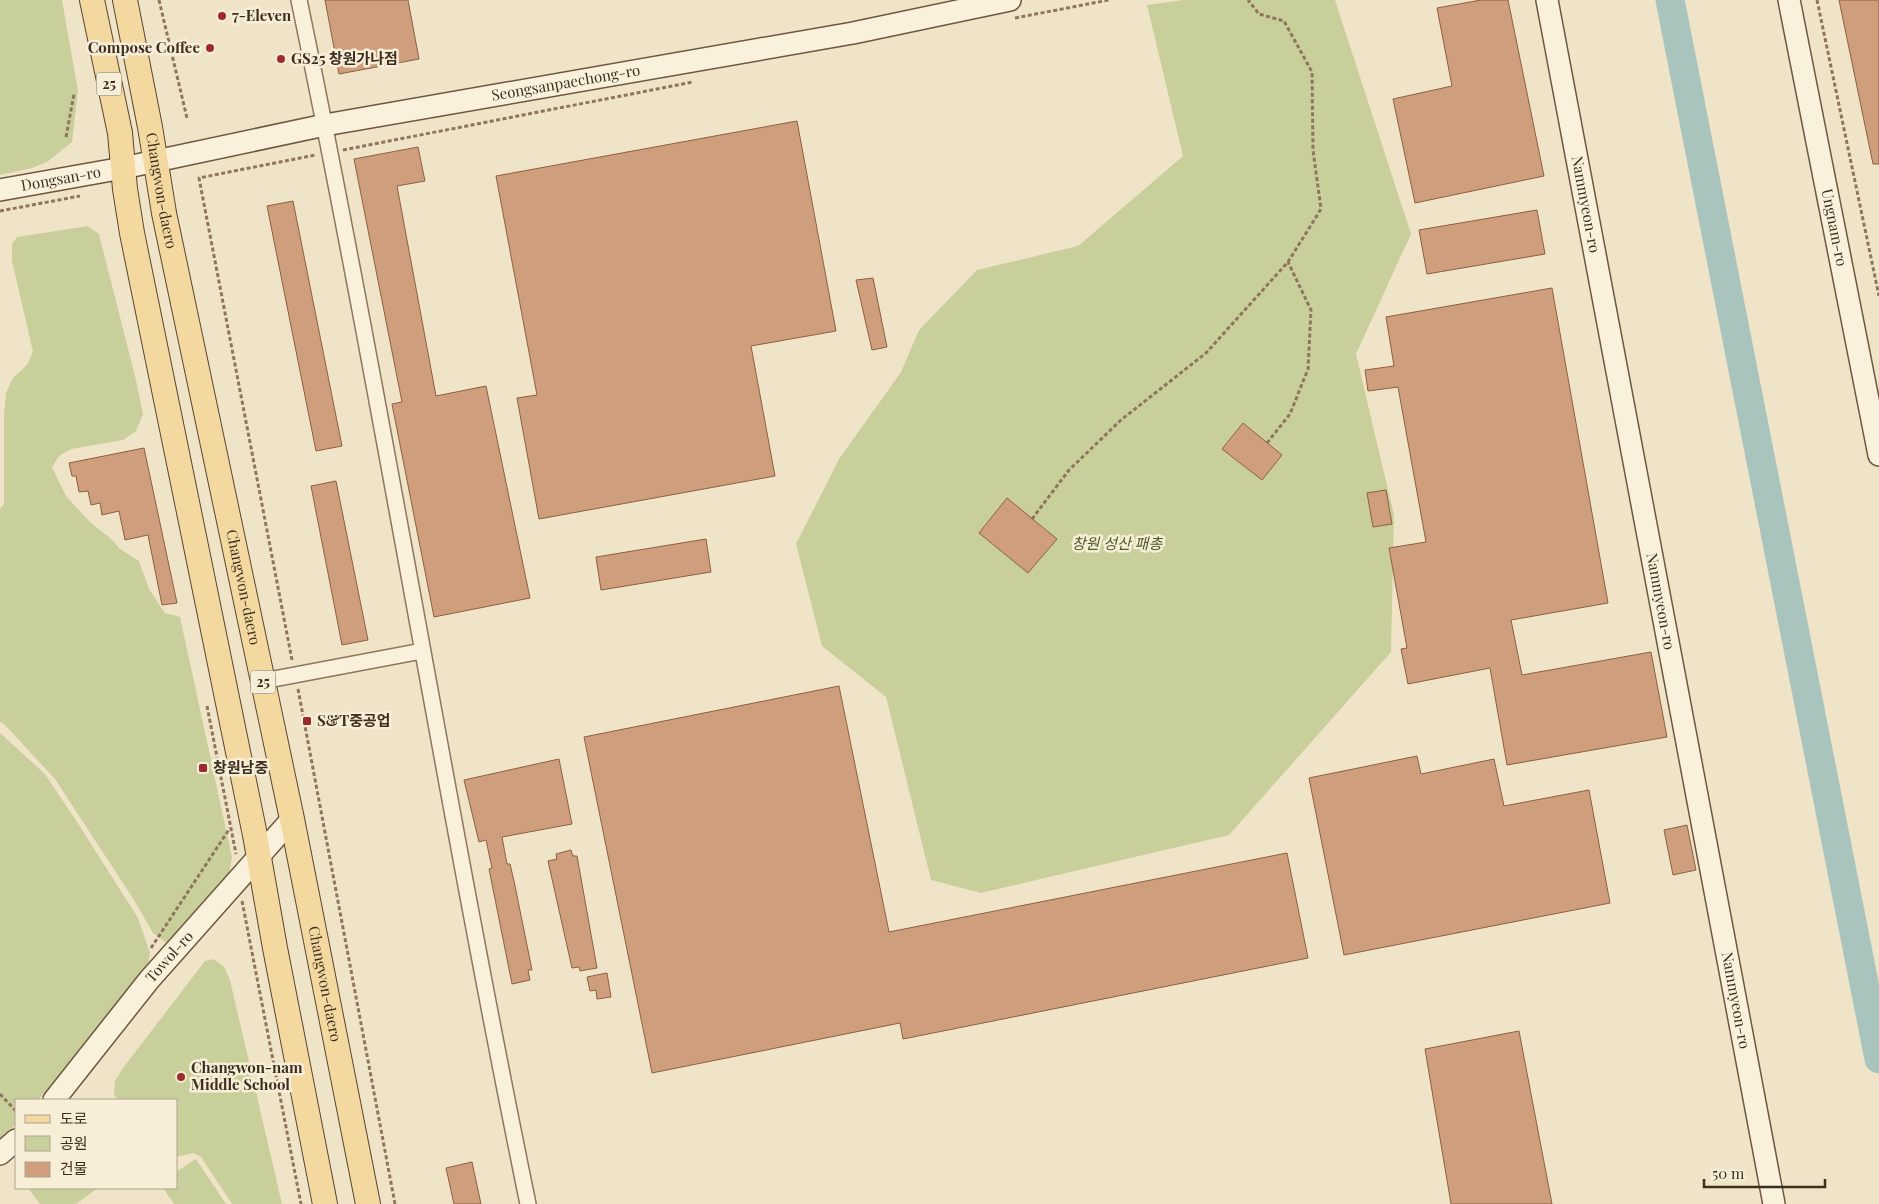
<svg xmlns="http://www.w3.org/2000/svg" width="1879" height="1204" font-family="'Playfair Display','Noto Sans KR',serif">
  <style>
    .green { fill: #c9cf9b }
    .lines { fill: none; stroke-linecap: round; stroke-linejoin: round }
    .river { stroke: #a9c4bc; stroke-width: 29 }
    .building { fill: #cf9f7d; stroke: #8d5f41 }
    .street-casing { stroke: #8d765c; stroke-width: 18 }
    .secondary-casing { stroke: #6f573f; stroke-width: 24 }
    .primary-casing { stroke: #5b4430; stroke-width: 26 }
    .path { stroke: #8d765c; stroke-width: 3; stroke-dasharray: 4 2.5; stroke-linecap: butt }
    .street { stroke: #faf1dc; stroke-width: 15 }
    .secondary { stroke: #faf1dc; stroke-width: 21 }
    .primary { stroke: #f3d9a0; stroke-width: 24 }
    .poi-dot { fill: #9e2a2b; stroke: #f7eed8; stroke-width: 2 }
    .labels { text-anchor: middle; stroke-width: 5; stroke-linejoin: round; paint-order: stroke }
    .shield { fill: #f7eed8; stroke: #756857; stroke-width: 1 }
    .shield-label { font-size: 14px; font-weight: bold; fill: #3d2e20 }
    .poi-label { font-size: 15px; font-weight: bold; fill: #3d2e20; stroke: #f7eed8; text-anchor: start }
    .street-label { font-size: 15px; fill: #3d2e20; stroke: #f7eed8 }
    .park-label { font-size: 15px; font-style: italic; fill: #4d5a26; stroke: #f7eed8 }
  </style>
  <rect width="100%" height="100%" fill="#f0e4c8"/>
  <path class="green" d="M0,0h62l16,91 -6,51 -25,20 -15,6 -32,7z
    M1184,0h151l76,234 -55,120 38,161 -3,137 -162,183 -248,58 -50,-13 -45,-183 -64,-51 -26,-102 43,-85 62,-87 18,-42 58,-60 101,-24 105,-90 -36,-151z
    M88,226l11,8 37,146 7,34 -7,17 -13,9 -52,9 -12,7 -7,11 14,29 25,27 19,15 10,11 19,12 10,28 16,24 15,4 52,240 -4,23 -60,64 -15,-11 -19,-33 -79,-121 -51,-55 -4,-2v-213l4,-5v-89l2,-22 7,-15 14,-13 6,-13 -21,-91v-17l5,-7z
    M0,733l45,41 34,51 59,93 12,35 -3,21 -109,126h-22v24l-16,16z
    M214,959l10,8 6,13 52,224h-50l-31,-47 -7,-4 -18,4v-57h-58l-4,-5 1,-14 8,-13 82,-107z
    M196,1159l30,45h-52l-11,-16h13v-16z
    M28,1188h70l-22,16h-36z"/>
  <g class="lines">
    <path class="river" d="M1670,0l209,1059"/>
  </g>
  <path class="building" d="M325,0h83l11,59 -80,15z
    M1481,0h27l36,176 -129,27 -22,-104 59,-13 -15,-78z
    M1839,0h40v164h-6z
    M797,121l39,210 -85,15 24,130 -236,43 -22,-121 20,-3 -41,-219z
    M418,147l7,34 -28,5 39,210 50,-10 44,212 -96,19 -42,-213 10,-2 -48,-243z
    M293,201l49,245 -26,5 -49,-245z
    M1537,210l8,44 -118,20 -8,-44z
    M873,278l14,69 -15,3 -16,-70z
    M1552,288l56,315 -97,17 11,55 129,-23 16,85 -160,28 -17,-97 -82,16 -7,-35 6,-1 -18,-100 37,-6 -28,-155 -30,4 -3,-21 29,-4 -8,-49z
    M1243,423l39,32 -20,25 -40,-31z
    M144,448l33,155 -15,2 -14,-70 -23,5 -6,-29 -17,4 -2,-12 -9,2 -3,-14 -9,1 -3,-16h-4l-3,-13z
    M336,481l32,159 -26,5 -31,-159z
    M1386,490l6,34 -19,3 -6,-34z
    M1007,498l50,41 -29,34 -49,-40z
    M706,539l5,33 -110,18 -5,-33z
    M839,686l50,246 398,-79 21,105 -405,81 -3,-16 -248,50 -68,-336z
    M1417,756l4,18 73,-15 10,47 85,-16 21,113 -266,52 -35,-177z
    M559,759l13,65 -70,13 5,27h3l4,17 18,89h-4l2,10 -18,4 -23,-115 3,-1 -6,-28 -7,2 -15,-62z
    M1687,825l9,45 -23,5 -9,-45z
    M571,850l2,6h4l20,112 -17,3 -1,-4 -7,1 -24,-107 9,-2 -1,-5z
    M607,973l4,24 -14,2 -1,-9 -6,1 -3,-14z
    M1519,1031l33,173h-101l-26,-155z
    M472,1162l9,42h-27l-8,-36z"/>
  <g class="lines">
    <defs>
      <path id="street" d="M299,0c83,400 147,804 229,1204
        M263,681l159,-30"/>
      <g id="secondary">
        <path id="s1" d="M1547,0l227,1204"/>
        <path id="s2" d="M1789,0l90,455"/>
        <path id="s3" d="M0,190l123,-22 202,-43 528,-92 157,-33"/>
        <path id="s4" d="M54,1100l95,-120 143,-161"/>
        <path d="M0,1154l16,-14"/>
      </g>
      <g id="primary">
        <path d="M92,0l28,133 5,56 7,44 123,602 20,113 50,256"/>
        <path id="s5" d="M125,0l25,127 14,86 128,606 76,385"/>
      </g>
    </defs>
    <use href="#street" class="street-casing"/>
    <use href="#secondary" class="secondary-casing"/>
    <use href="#primary" class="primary-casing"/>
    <path class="path" d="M159,0l28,118
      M1817,0l62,296
      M1015,18l94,-18
      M66,137l8,-43
      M343,150l350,-68
      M0,211l80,-15
      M1267,443l23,-29 18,-45 3,-59 -23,-48
      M1032,519l37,-49 52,-50 85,-67 82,-91 33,-53 -8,-59 -1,-78 -28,-51 -25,-7 -11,-14
      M292,660l-93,-482 116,-23
      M298,689l97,515
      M207,706l29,148
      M242,901l59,303
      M151,948l79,-120
      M0,1094l16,17"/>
    <use href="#street" class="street"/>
    <use href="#secondary" class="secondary"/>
    <use href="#primary" class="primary"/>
  </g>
  <g class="poi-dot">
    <circle cx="222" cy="16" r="5"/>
    <circle cx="210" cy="48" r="5"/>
    <circle cx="281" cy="59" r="5"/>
    <rect x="302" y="716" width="10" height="10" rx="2.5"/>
    <rect x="198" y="763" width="10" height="10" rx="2.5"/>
    <circle cx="181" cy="1077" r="5"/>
  </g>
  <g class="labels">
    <g class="shield">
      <rect x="96.5" y="72.5" width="25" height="23" rx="4"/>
      <rect x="250.5" y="670.5" width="25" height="23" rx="4"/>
    </g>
    <g class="shield-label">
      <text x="109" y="89">25</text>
      <text x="263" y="687">25</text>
    </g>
    <g class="poi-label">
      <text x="232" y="21">7-Eleven</text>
      <text x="200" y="53" text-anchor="end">Compose Coffee</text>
      <text x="291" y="64">GS25 창원가나점</text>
      <text x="317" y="726">S&amp;T중공업</text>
      <text x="213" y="773">창원남중</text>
      <text x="191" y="1073">Changwon-nam<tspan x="191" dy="17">Middle School</tspan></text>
    </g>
    <g class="street-label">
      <text dy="5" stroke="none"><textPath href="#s3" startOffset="576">Seongsanpaechong-ro</textPath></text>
      <text dy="5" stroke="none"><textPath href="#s3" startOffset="62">Dongsan-ro</textPath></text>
      <text dy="5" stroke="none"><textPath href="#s5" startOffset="194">Changwon-daero</textPath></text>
      <text dy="5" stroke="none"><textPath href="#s1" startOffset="208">Nammyeon-ro</textPath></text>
      <text dy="5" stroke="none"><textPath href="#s2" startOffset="232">Ungnam-ro</textPath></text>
      <text dy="5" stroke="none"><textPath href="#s5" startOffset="599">Changwon-daero</textPath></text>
      <text dy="5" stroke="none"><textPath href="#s1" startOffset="612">Nammyeon-ro</textPath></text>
      <text dy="5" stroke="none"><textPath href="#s4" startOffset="184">Towol-ro</textPath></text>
      <text dy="5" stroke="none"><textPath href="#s5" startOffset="1004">Changwon-daero</textPath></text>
      <text dy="5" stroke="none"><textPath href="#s1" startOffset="1018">Nammyeon-ro</textPath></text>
    </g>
    <g class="park-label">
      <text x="1117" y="549">창원 성산 패총</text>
    </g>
  </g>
  <rect x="15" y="1099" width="162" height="90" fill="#f7eed8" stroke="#ada18e"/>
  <rect x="25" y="1115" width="25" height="8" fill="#f3d9a0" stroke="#ada18e"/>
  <text x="60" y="1124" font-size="15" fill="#3d2e20">도로</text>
  <rect x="25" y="1136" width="25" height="15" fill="#c9cf9b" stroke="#ada18e"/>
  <text x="60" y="1149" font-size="15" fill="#3d2e20">공원</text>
  <rect x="25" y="1162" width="25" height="15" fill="#cf9f7d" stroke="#ada18e"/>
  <text x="60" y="1174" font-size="15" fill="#3d2e20">건물</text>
  <path d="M1704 1179v8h121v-8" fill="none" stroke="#3d2e20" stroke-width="2.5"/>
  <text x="1712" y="1179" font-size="15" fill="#3d2e20" stroke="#f7eed8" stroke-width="4" paint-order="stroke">50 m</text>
</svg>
